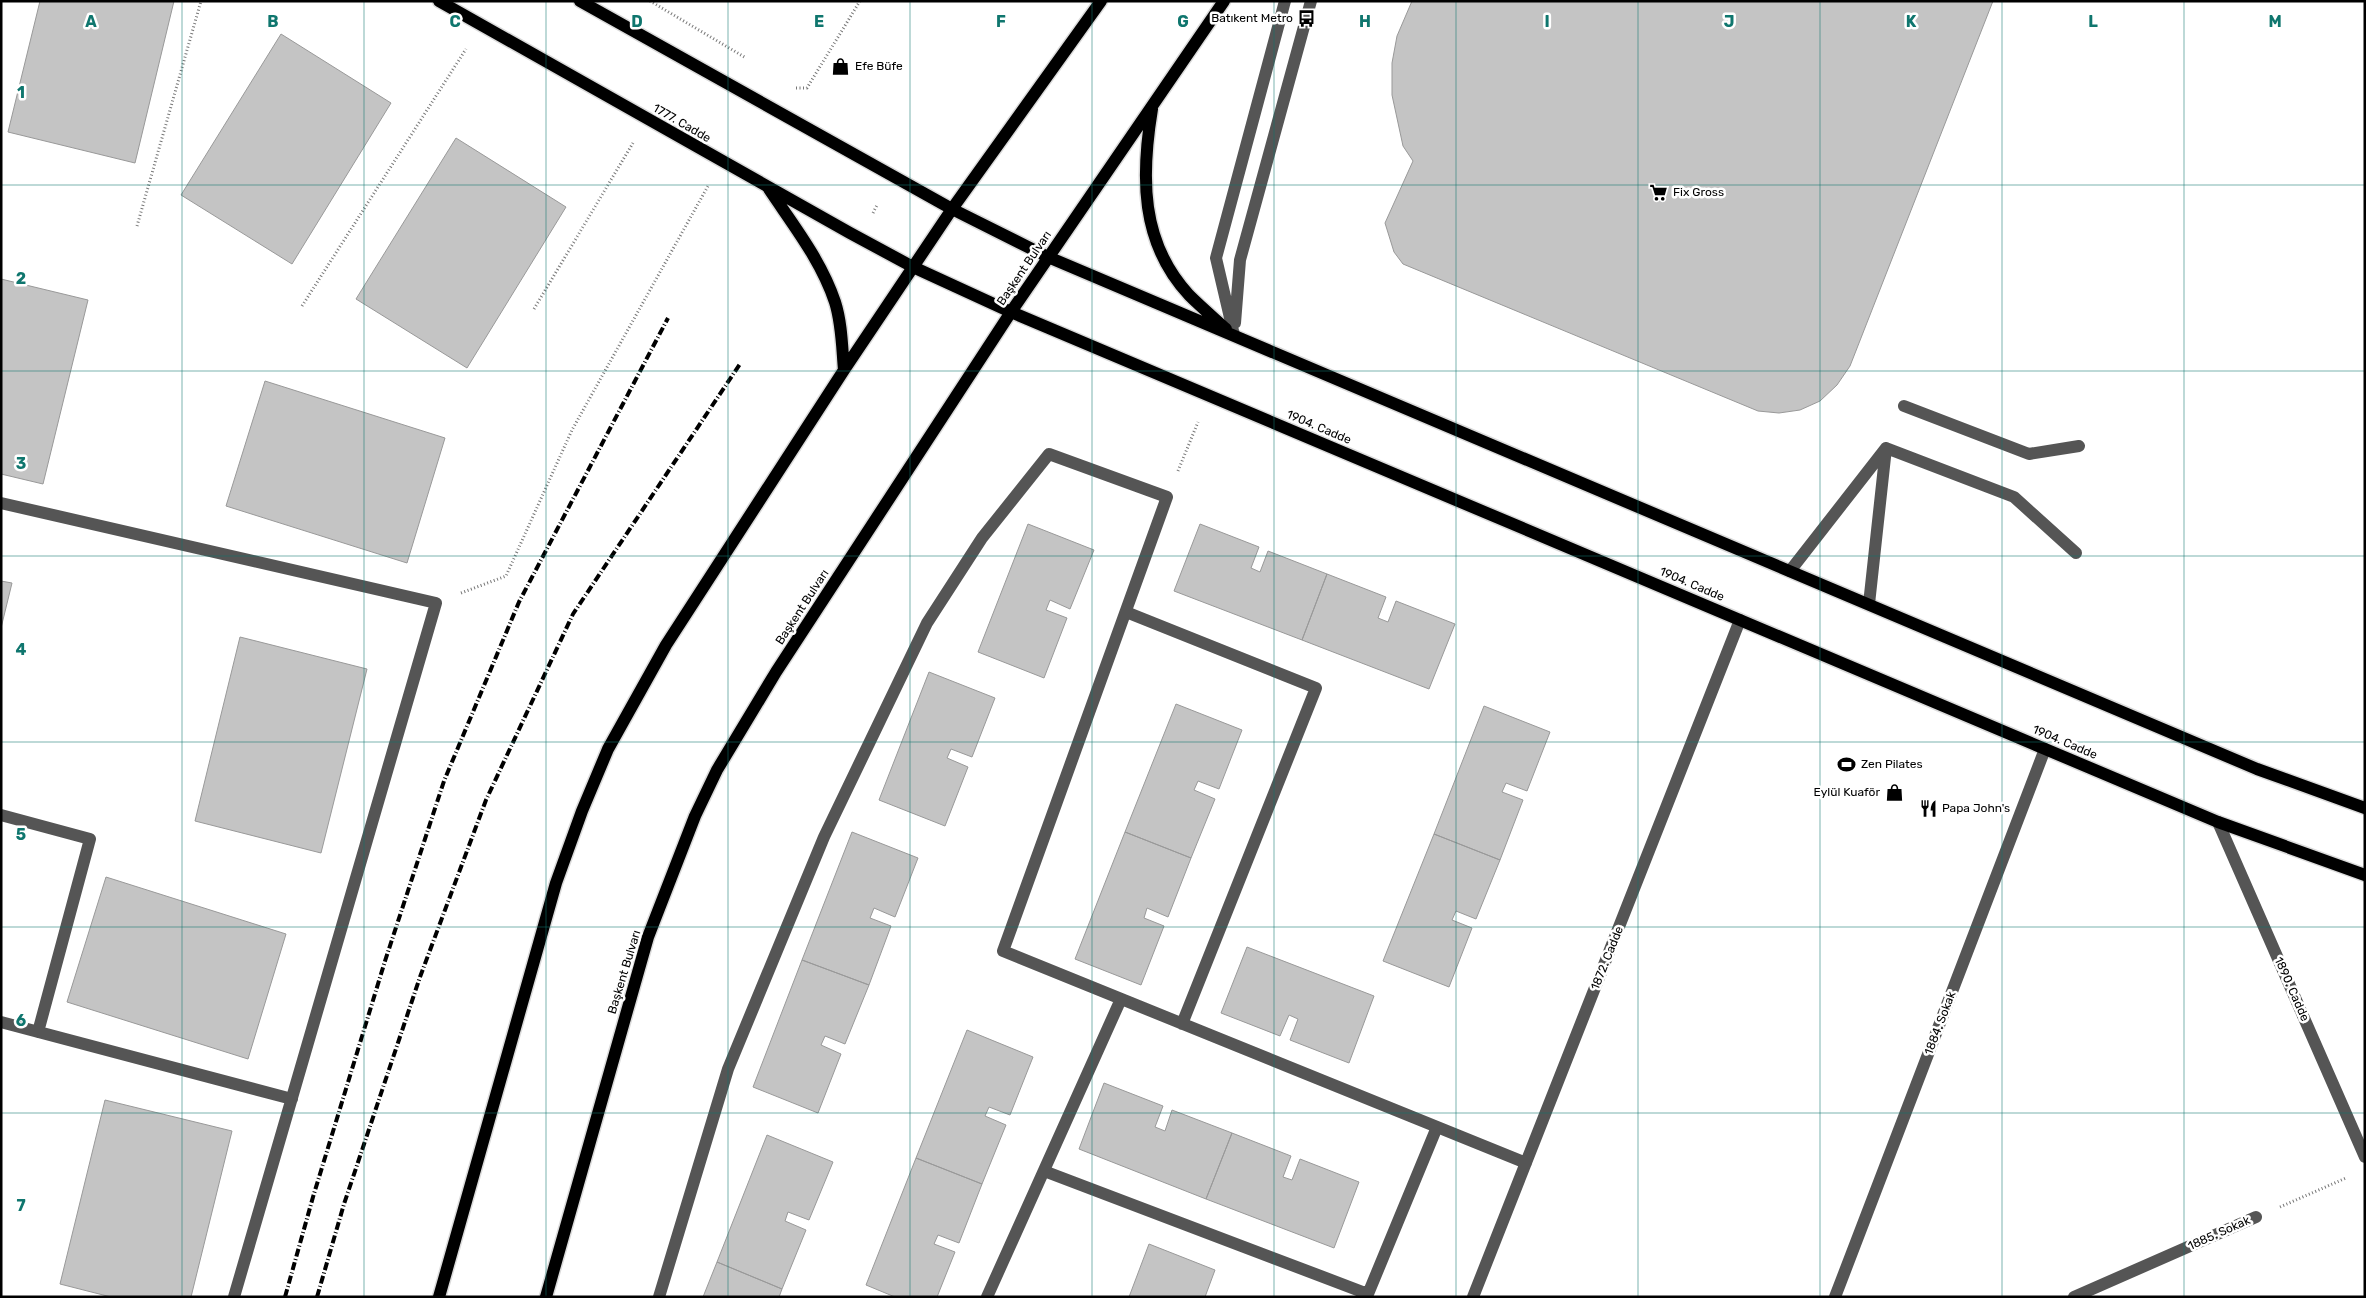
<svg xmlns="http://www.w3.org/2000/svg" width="2366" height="1298" font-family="Rubik,sans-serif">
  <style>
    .building { fill: #c4c4c4; stroke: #999 }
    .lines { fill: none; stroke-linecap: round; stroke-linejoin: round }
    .major-casing { stroke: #dbdbdb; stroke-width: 15 }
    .path { stroke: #777; stroke-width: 3; stroke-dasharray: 1 2.5; stroke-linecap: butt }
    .minor { stroke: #555; stroke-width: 12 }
    .major { stroke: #000; stroke-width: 12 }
    .rail { stroke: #000; stroke-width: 4; stroke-dasharray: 8 2.5 1 2.5; stroke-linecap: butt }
    .grid { fill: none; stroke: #0f766e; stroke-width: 1; stroke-opacity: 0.55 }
    .labels { text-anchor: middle; stroke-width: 5; stroke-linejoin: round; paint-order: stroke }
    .poi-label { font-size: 12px; fill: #000; stroke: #fff; text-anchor: start }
    .street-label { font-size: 12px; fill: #000; stroke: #fff }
    .grid-label { font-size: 16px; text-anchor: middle; font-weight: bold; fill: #0f766e; stroke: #fff; stroke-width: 5; stroke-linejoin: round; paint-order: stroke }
  </style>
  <rect width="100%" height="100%" fill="#fff"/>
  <path class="building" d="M40,1h134l-39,162 -127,-31z
    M1412,1h581l-143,365 -13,19 -17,16 -20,9 -21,3 -21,-2 -355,-147 -9,-12 -9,-29 28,-62 -10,-15 -11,-51v-32l5,-27z
    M281,34l110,69 -99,161 -111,-69z
    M456,138l110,69 -99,161 -111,-69z
    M1,279l87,21 -45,184 -42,-10z
    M265,381l180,57 -38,125 -181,-57z
    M1028,524l66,26 -24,59 -20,-9 -4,10 21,8 -23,60 -66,-26z
    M1200,524l59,23 -8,21 9,4 8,-21 59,23 -25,66 -128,-49z
    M1327,574l59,23 -8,21 10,4 8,-21 59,23 -26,65 -127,-49z
    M1,581l11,2 -11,45z
    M240,637l127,32 -46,184 -126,-32z
    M929,672l66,26 -23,59 -21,-8 -4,9 21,9 -23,59 -66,-26z
    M1176,704l66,26 -23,59 -21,-8 -4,9 21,9 -24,59 -66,-26z
    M1484,706l66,26 -23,59 -21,-8 -4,9 21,8 -23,60 -66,-26z
    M852,832l66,26 -23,59 -21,-9 -4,10 21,8 -22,59 -67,-25z
    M1125,832l66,26 -23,59 -21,-9 -3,10 20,8 -23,59 -66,-26z
    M1434,834l66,26 -24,59 -20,-8 -4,9 20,8 -23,59 -66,-26z
    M106,877l180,57 -38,125 -181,-57z
    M1247,947l127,49 -25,67 -59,-23 8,-21 -9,-4 -9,21 -59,-23z
    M802,960l67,25 -24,59 -20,-8 -4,9 20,9 -23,59 -65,-26z
    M967,1030l66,27 -23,58 -21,-8 -4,9 21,9 -24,59 -66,-26z
    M1104,1083l59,23 -8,21 10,4 7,-21 60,23 -26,66 -127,-50z
    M105,1100l127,31 -41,166h-80l-51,-13z
    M1232,1133l59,23 -8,21 9,3 8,-21 59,23 -25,66 -128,-49z
    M767,1135l66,27 -24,58 -21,-8 -3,9 21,9 -24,59 -65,-27z
    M916,1158l66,26 -23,59 -21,-8 -4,9 21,8 -18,45h-42l-29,-12z
    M1149,1244l66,26 -10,27h-76z
    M717,1262l65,27 -3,8h-76z"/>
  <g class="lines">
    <defs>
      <path id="major" d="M439,1l411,232 63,34 98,45 1207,510 147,53
        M580,1l372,208 96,48 1209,512 108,39
        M1152,109c-11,67 -12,133 37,186 12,12 25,23 37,34
        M769,189c24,36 52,71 66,113 7,22 7,46 9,68
        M439,1297l117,-414 26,-72 26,-62 58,-104 178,-275 108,-161 149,-208
        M546,1297l102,-360 47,-121 22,-46 59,-98 235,-360 213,-311"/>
    </defs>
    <use href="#major" class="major-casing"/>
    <path class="path" d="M650,1l96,57
      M796,88h11l53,-87
      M873,213l4,-8
      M137,226l64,-225
      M302,306l164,-257
      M534,309l99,-166
      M1178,471l20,-49
      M461,593l45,-17 66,-146 136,-244
      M2280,1207l66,-29"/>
    <path class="minor" d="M1235,323l5,-63 71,-259
      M1234,335l-18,-77 69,-257
      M1904,406l125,48 50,-8
      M1886,448l128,49 62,56
      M1,503l435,100 -202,694
      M1790,571l96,-123
      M1869,604l17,-156
      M1126,612l190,76 -134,336
      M1,815l89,24 -52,193
      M2218,822l147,335
      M1,1022l291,77
      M1044,1171l324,123 69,-167
      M659,1297l69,-228 96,-232 103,-214 55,-85 67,-84 118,43 -164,454 523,212
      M987,1297l134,-298
      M1473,1297l267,-677
      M1835,1297l210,-548
      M2074,1297l182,-80"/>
    <use href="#major" class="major"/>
    <path class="rail" d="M285,1297l28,-100 72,-236 59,-180 75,-179 149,-284
      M317,1297l27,-93 76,-227 66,-177 87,-186 167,-250"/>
  </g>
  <path class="grid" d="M182,1v1296M364,1v1296M546,1v1296M728,1v1296M910,1v1296M1092,1v1296M1274,1v1296M1456,1v1296M1638,1v1296M1820,1v1296M2002,1v1296M2184,1v1296M1,185h2364M1,371h2364M1,556h2364M1,742h2364M1,927h2364M1,1113h2364"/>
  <defs>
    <symbol id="bus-bare" viewBox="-9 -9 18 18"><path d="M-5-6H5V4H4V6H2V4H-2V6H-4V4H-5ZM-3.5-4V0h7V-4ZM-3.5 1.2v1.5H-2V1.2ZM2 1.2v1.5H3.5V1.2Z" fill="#000" stroke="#fff" stroke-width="2.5" paint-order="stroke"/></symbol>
    <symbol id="shop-bare" viewBox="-9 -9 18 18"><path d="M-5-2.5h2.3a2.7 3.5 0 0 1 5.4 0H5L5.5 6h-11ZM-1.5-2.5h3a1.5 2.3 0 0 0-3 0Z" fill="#000" stroke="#fff" stroke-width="2.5" paint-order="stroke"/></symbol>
    <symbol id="supermarket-bare" viewBox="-9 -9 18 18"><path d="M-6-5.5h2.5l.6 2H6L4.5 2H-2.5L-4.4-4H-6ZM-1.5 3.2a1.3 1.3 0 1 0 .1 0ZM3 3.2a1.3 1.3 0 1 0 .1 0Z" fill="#000" stroke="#fff" stroke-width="2.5" paint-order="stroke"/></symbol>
    <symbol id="stadium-bare" viewBox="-9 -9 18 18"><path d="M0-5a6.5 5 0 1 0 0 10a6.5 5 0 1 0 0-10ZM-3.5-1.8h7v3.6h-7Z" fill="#000" stroke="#fff" stroke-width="2.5" paint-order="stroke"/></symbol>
    <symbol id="restaurant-bare" viewBox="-9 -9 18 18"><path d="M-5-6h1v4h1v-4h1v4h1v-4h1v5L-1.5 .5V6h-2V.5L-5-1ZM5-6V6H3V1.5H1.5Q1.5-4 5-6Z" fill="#000" stroke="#fff" stroke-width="2.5" paint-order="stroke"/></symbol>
  </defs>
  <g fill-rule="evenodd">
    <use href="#bus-bare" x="1294" y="6" width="25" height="25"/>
    <use href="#shop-bare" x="828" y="54" width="25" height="25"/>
    <use href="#supermarket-bare" x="1646" y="180" width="25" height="25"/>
    <use href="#stadium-bare" x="1834" y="752" width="25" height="25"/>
    <use href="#shop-bare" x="1882" y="780" width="25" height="25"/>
    <use href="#restaurant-bare" x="1916" y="796" width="25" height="25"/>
  </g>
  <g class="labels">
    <g class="poi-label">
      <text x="1293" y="22" text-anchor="end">Batıkent Metro</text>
      <text x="855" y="70">Efe Büfe</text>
      <text x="1673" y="196">Fix Gross</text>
      <text x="1861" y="768">Zen Pilates</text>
      <text x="1880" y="796" text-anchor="end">Eylül Kuaför</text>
      <text x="1942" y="812">Papa John's</text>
    </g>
    <g class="street-label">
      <text transform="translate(682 123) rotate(30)" y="4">1777. Cadde</text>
      <text transform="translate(1024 268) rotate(-56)" y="4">Başkent Bulvarı</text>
      <text transform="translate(1319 427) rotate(23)" y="4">1904. Cadde</text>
      <text transform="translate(1692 584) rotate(23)" y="4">1904. Cadde</text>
      <text transform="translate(802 607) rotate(-57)" y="4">Başkent Bulvarı</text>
      <text transform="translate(2065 742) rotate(23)" y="4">1904. Cadde</text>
      <text transform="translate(1607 958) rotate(-68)" y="4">1872. Cadde</text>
      <text transform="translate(624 972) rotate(-73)" y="4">Başkent Bulvarı</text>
      <text transform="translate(2292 989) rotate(66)" y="4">1890. Cadde</text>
      <text transform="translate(1940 1023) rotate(-69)" y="4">1884. Sokak</text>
      <text transform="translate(2219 1233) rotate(-24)" y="4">1885. Sokak</text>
    </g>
  </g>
  <g class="grid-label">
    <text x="91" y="27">A</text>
    <text x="273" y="27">B</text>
    <text x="455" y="27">C</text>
    <text x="637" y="27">D</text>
    <text x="819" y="27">E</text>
    <text x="1001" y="27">F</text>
    <text x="1183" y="27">G</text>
    <text x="1365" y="27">H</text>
    <text x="1547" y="27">I</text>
    <text x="1729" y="27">J</text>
    <text x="1911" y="27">K</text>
    <text x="2093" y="27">L</text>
    <text x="2275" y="27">M</text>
    <text x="21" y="98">1</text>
    <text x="21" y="284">2</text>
    <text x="21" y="469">3</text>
    <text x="21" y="655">4</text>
    <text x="21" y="840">5</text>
    <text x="21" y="1026">6</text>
    <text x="21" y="1211">7</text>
  </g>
  <rect width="2366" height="1298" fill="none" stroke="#000000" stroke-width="5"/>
</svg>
